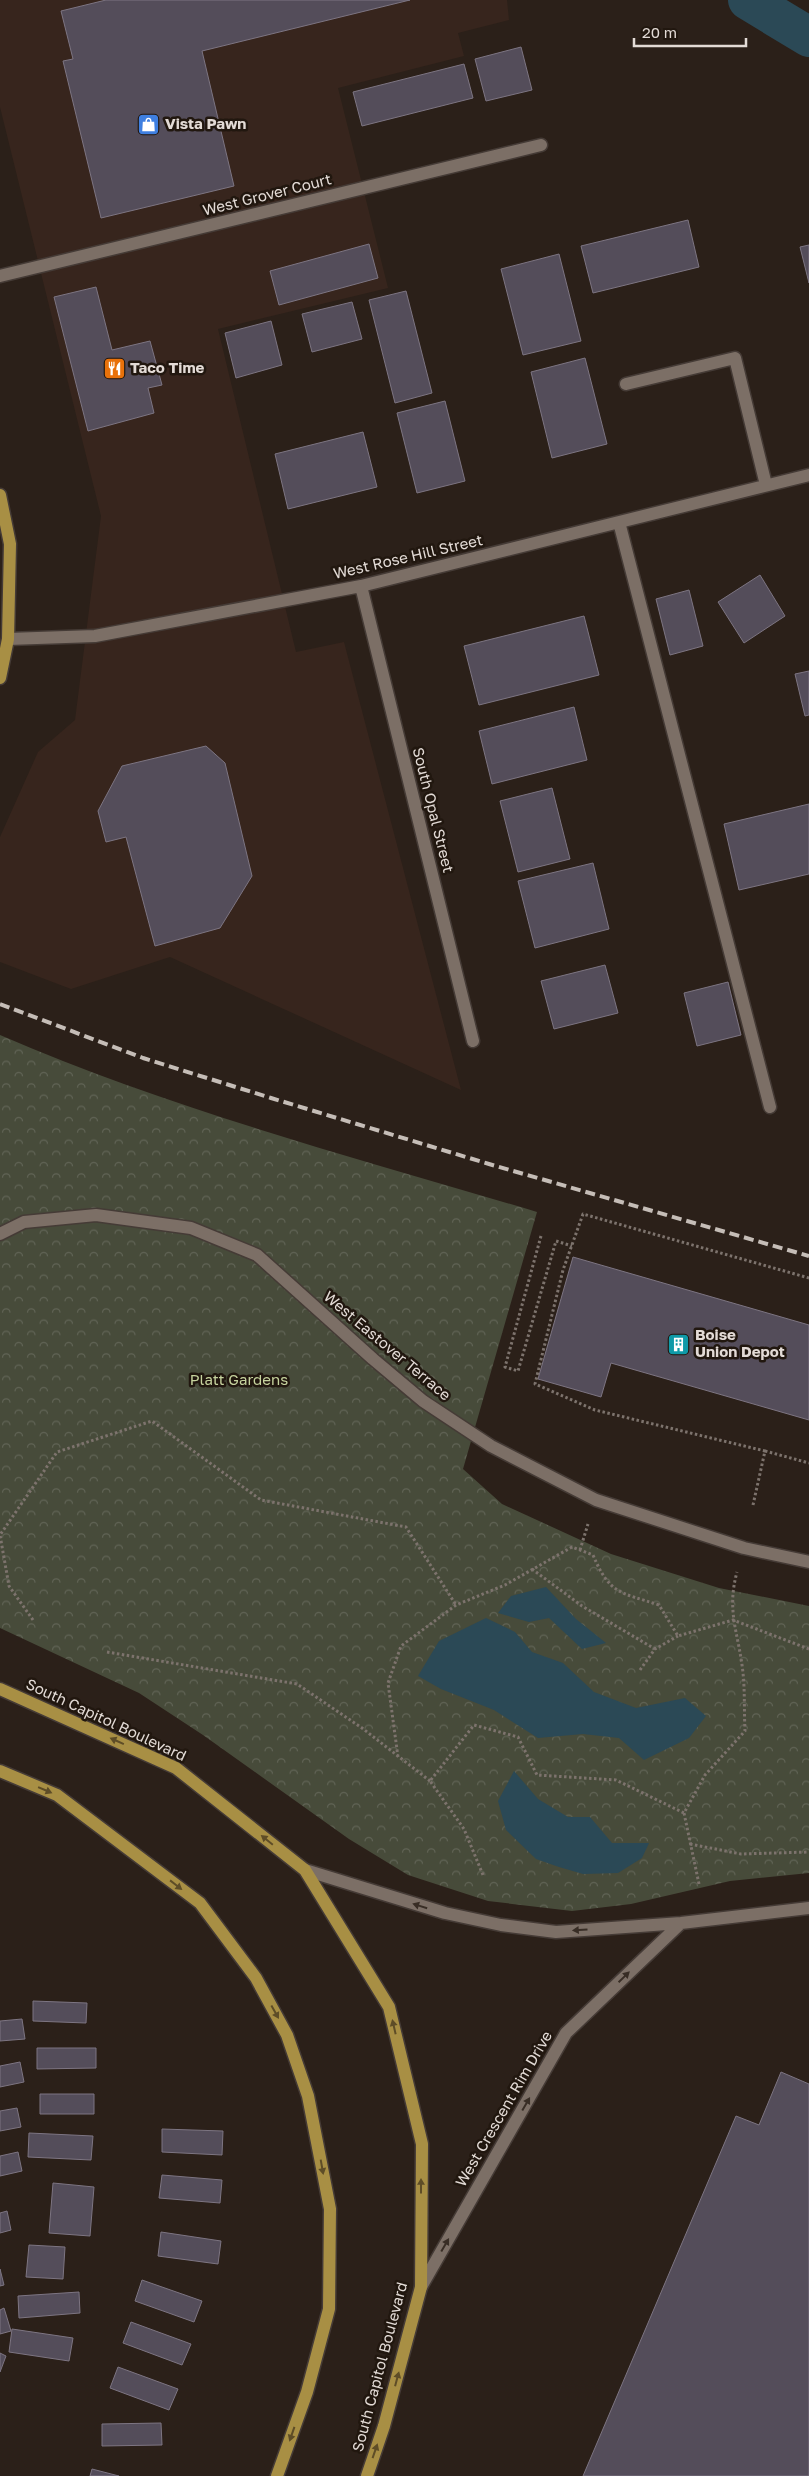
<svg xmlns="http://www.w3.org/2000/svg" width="809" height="2476" font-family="'Golos Text',sans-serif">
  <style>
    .commercial { fill: #37251d }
    .park { fill: url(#park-crowns) }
    .water { fill: #2b4956 }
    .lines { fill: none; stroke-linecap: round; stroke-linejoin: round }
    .canal { stroke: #2b4956; stroke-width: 40 }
    .building { fill: #544d5a; stroke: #7d7582 }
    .minor-casing { stroke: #453b36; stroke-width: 15 }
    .major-casing { stroke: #453b36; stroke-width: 15 }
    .path { stroke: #7d736d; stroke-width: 3; stroke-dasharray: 2.5 2.5; stroke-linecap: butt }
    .minor { stroke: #7c6f66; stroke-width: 12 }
    .major { stroke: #a88f44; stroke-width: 12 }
    .rail { stroke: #c5bdb7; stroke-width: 4; stroke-dasharray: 10 5; stroke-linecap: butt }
    .oneway { fill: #5e4d27 }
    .oneway2 { fill: #382d25 }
    .labels { text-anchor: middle; stroke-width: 5; stroke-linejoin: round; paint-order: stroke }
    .poi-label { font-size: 15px; font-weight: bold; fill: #e3dbd6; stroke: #21170f; text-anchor: start }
    .street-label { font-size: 15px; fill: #e3dbd6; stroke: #21170f }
    .park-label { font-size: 15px; fill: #c6d39e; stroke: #21170f }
  </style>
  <defs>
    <pattern id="park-crowns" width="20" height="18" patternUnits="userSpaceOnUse" patternTransform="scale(1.25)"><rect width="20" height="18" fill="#474b3a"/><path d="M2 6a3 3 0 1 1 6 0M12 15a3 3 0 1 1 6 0" fill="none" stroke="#616456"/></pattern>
  </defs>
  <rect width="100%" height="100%" fill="#2b2019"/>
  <path class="commercial" d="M0,0h507l2,20 -51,13 6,23 -126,32 50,200 -170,41 78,323 48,-10 117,448 -291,-133 -99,32 -71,-27v-125l38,-85 37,-32 26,-204 -101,-409z"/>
  <path class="park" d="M0,1035c173,75 357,123 537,177l-74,257 39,35 109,50 108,34 90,18v267l-79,8 -99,23 -59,7 -84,-10 -80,-26 -59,-36 -146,-104 -64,-42 -139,-65z"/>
  <path class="water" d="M546,1587l30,32 30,24 -24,6 -33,-31 -20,4 -31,-9 13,-17z
    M486,1618l29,14 17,20 31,11 31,29 42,16 49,-10 21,18 -17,22 -45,22 -25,-22 -36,-4 -45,4 -44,-28 -53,-21 -23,-13 21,-35z
    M514,1771l24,28 30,18h22l22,26h37l-7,15 -24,15 -35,1 -24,-7 -23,-8 -30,-29 -8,-29z"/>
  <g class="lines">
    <path class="canal" d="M748,0l61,37"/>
  </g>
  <path class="building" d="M106,0h304l-208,51 32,135 -133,32 -38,-157 10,-2 -12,-48z
    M521,47l11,43 -46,11 -11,-42z
    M464,64l9,34 -111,28 -9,-34z
    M688,220l11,47 -106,26 -12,-47z
    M369,244l9,34 -99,27 -9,-34z
    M809,245v38l-9,-36z
    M559,254l22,87 -58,14 -22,-86z
    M96,287l16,63 38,-9 12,44 -14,3 6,25 -66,18 -34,-134z
    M406,291l26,102 -37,10 -26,-103z
    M352,302l10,37 -50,13 -10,-38z
    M271,321l11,44 -46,13 -11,-45z
    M585,358l22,86 -55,14 -21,-86z
    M445,401l20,80 -48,12 -20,-80z
    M363,432l14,55 -89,22 -13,-55z
    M760,575l25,41 -41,27 -26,-41z
    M689,590l14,56 -33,9 -14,-56z
    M584,616l15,59 -120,30 -15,-59z
    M809,671v44l-4,1 -10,-42z
    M574,707l13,53 -95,24 -13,-53z
    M206,746l19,17 27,113 -32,52 -65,18 -29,-109 -20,5 -8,-31 24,-45z
    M552,788l18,71 -52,13 -18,-71z
    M809,804v70l-70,16 -15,-66z
    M593,863l16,66 -74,19 -17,-67z
    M605,965l13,48 -64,16 -13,-48z
    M728,982l13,53 -44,11 -13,-53z
    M573,1257l236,68v95l-198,-57 -10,34 -63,-18z
    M33,2001l54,2 -1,20 -53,-2z
    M22,2019l3,20 -25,2v-20z
    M37,2048h59v20l-59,1z
    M20,2062l4,20 -24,5v-21z
    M781,2072l28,12v392h-226l153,-360 23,9z
    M40,2094h54v20h-54z
    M17,2108l4,19 -21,4v-20z
    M162,2129l61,2 -1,24 -60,-3z
    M29,2133l64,3 -2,24 -63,-3z
    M18,2152l4,19 -22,5v-20z
    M162,2175l60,5 -2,23 -61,-5z
    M53,2183l41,4 -4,49 -41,-3z
    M7,2211l4,19 -11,3v-20z
    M161,2232l60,9 -3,23 -60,-8z
    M29,2245l36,2 -2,32 -37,-2z
    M0,2269l4,16 -4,1z
    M142,2280l60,21 -8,21 -59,-21z
    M79,2292l1,21 -61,5 -1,-22z
    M4,2308l7,23 -11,3v-24z
    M131,2322l60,22 -9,21 -59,-22z
    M12,2329l61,9 -4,23 -60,-9z
    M0,2353l6,3 -6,16z
    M118,2367l60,22 -9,21 -59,-22z
    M161,2423l1,22 -60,1v-22z
    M92,2469l27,7h-29z"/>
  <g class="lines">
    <defs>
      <path id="minor" d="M0,276l541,-131
        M626,384l109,-26 31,127
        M619,522l151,585
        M361,586l112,455
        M8,639l87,-3 266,-50 448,-111
        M0,1234l24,-12 72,-7 95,13 66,27 116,104 50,42 68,45 105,54 148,48 65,14
        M305,1870l140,43 56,12 55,7 125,-9 128,-15
        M421,2287l145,-254 115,-110"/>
      <path id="major" d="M0,495l10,49 -2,95 -8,39
        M0,1689l176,79 129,102 84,137 33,137 -1,143 -37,139 -17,50
        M0,1771l57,24 143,108 56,75 31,57 21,61 22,113 -1,100 -22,83 -30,84"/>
    </defs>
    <use href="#minor" class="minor-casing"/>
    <use href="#major" class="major-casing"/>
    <path class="path" d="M541,1236l-36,131 13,4 38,-130 16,5
      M765,1451l44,12
      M753,1505l12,-54 -170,-41 -60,-26 28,-114 20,-56 226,64
      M580,1550l8,-26
      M532,1569l50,37 73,43
      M33,1620l-24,-34 -9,-51 57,-83 95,-31 109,79 145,27 50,78
      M107,1652l190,32 65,44 68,53
      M640,1670l15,-21 23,-13
      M398,1757l-10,-74 13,-37 55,-41 49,-20 67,-38 21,8c17,40 27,37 66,50l19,31 55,-16 76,29
      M690,1844l51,10 68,-2
      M483,1875l-19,-46 -34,-48 44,-56 44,12 19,38 79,5 68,33
      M699,1884l-15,-71 21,-38 40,-44c-1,-19 0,-39 -2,-58 -4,-39 -17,-61 -6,-101"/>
    <use href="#minor" class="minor"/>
    <use href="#major" class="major"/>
    <path class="rail" d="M0,1004l143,54 128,40 218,66 320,92"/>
  </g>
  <defs><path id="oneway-solid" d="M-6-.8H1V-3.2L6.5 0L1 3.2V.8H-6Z" transform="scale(1.25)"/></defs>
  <g class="oneway">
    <use href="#oneway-solid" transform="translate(117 1741) rotate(-156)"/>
    <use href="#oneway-solid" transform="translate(45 1790) rotate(23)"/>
    <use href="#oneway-solid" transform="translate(267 1840) rotate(-141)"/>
    <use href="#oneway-solid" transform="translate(176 1885) rotate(38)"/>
    <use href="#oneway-solid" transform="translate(275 2012) rotate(61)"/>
    <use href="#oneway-solid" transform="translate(394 2027) rotate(-103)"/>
    <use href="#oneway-solid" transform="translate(322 2167) rotate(80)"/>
    <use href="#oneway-solid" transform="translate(421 2186) rotate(-90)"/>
    <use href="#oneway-solid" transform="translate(397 2379) rotate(-75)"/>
    <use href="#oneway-solid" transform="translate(292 2434) rotate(109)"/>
    <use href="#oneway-solid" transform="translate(375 2451) rotate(-71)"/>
  </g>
  <g class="oneway2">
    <use href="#oneway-solid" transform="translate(420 1906) rotate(-163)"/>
    <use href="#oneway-solid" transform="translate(580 1930) rotate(176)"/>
    <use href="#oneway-solid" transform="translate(624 1977) rotate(-44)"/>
    <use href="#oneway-solid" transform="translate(526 2104) rotate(-60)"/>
    <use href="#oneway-solid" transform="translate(445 2245) rotate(-60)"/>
  </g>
  <defs>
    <symbol id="shop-square" viewBox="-11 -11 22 22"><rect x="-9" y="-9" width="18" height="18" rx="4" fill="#3f7fe0" stroke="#21170f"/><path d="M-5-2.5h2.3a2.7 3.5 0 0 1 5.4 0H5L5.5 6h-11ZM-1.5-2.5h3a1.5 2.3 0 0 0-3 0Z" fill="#fff"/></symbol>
    <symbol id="restaurant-square" viewBox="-11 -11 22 22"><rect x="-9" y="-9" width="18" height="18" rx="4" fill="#e8710a" stroke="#21170f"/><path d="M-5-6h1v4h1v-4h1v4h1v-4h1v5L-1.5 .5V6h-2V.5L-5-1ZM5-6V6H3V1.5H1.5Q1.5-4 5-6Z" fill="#fff"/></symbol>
    <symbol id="building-square" viewBox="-11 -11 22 22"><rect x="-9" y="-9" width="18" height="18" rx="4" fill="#0f9aa8" stroke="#21170f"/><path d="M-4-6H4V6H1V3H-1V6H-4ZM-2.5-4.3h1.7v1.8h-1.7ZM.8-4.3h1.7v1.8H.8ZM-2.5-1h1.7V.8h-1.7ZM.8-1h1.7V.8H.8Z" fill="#fff"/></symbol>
  </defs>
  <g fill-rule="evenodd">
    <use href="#shop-square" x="136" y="112" width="25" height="25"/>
    <use href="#restaurant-square" x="102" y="356" width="25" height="25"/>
    <use href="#building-square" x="666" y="1332" width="25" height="25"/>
  </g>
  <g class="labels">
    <g class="poi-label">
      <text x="165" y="129">Vista Pawn</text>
      <text x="130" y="373">Taco Time</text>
      <text x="695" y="1340">Boise<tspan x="695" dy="17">Union Depot</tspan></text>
    </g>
    <g class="street-label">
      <text transform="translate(267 195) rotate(-14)" y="5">West Grover Court</text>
      <text transform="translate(408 557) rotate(-13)" y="5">West Rose Hill Street</text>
      <text transform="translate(433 810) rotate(76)" y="5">South Opal Street</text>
      <text transform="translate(387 1346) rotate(40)" y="5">West Eastover Terrace</text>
      <text transform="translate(106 1720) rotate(25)" y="5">South Capitol Boulevard</text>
      <text transform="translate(504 2109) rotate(-60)" y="5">West Crescent Rim Drive</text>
      <text transform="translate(380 2367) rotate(-75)" y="5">South Capitol Boulevard</text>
    </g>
    <g class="park-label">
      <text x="239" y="1385">Platt Gardens</text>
    </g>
  </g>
  <path d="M634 38v8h112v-8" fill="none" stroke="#e3dbd6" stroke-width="2.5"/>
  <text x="642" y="38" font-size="15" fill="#e3dbd6" stroke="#21170f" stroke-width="4" paint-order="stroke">20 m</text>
</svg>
